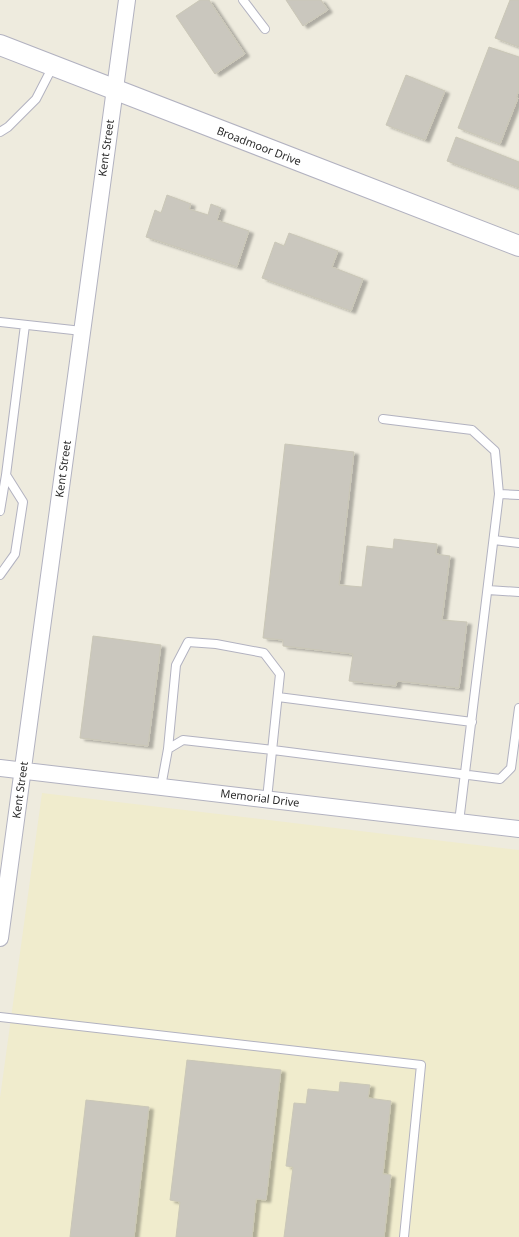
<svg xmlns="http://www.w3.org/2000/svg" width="519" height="1237" font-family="'Noto Sans',sans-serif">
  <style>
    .education { fill: #f0eccd }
    .building { fill: #cac7be; stroke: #cac7b7; filter: url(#shadow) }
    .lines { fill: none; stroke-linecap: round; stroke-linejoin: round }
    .service-casing { stroke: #b2b2c0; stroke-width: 10 }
    .minor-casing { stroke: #b2b2c0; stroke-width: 18 }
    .tertiary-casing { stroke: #b2b2c0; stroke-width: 22 }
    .service { stroke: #fff; stroke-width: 8 }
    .minor { stroke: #fff; stroke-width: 16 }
    .tertiary { stroke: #fff; stroke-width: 20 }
    .labels { text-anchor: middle; stroke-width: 3; stroke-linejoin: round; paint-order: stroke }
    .street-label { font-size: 11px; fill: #2c2c2c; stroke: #fff }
  </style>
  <defs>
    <filter id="shadow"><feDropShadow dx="4.5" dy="2.5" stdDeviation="1" flood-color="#0004"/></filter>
  </defs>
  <rect width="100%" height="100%" fill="#eeebde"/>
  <path class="education" d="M42,793l477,57v387h-519v-139z"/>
  <path class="building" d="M200,0h9l36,54 -30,20 -39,-58z
    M286,0h35l7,10 -25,16z
    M510,0h9v47l-24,-9z
    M489,47l30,10v33l-3,8h2l-18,46 -42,-16z
    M406,75l39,16 -20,49 -39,-15z
    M456,137l63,25v26l-72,-27z
    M167,195l24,9 -2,5 19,6 3,-11 10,4 -4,12 32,11 -12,36 -91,-30 9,-27 6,3z
    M289,233l49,18 -6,16 31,12 -12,32 -89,-33 13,-36 9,4z
    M285,444l69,8 -15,133 23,2 5,-41 26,3 1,-10 43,5 -1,10 14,2 -8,64 25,2 -8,66 -62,-7 -1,5 -47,-5 4,-27 -70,-8v-6l-20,-2z
    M93,636l68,9 -13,101 -68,-8z
    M187,1060l94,10 -15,130 -10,-1 -4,38h-76l4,-35 -10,-2z
    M340,1082l30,3 -2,13 23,3 -8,73 8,1 -7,62h-100l9,-70 -7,-1 8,-63 12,1 2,-15 31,3z
    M86,1100l63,7 -15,130h-64z"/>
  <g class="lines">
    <defs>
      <path id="service" d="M243,0l22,29
        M0,132l8,-5 28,-28 17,-33
        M0,322l82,9
        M383,419l89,11 23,21 4,43 -40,328
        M499,494l20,1
        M0,511l6,-36
        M494,540l25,3
        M0,575l15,-21 8,-52 -17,-27 19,-150
        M488,590l31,2
        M278,697l194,25
        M168,749l8,-84 12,-23 28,2 48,9 16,21 -13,125
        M161,787l7,-38 15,-9 90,10 227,29 11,-11 8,-60
        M0,1017l421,48 -17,172"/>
      <path id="minor" d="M0,768l519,61
        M0,938l127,-938"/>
      <path id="tertiary" d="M0,45l519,201"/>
    </defs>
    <use href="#service" class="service-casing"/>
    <use href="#minor" class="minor-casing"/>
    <use href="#tertiary" class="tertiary-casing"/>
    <use href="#service" class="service"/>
    <use href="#minor" class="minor"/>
    <use href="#tertiary" class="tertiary"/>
  </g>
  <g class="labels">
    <g class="street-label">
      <text transform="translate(259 146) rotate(21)" y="4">Broadmoor Drive</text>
      <text transform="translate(106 148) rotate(-82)" y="4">Kent Street</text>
      <text transform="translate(63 469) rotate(-82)" y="4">Kent Street</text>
      <text transform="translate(20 790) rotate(-82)" y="4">Kent Street</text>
      <text transform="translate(260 798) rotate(7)" y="4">Memorial Drive</text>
    </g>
  </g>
</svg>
